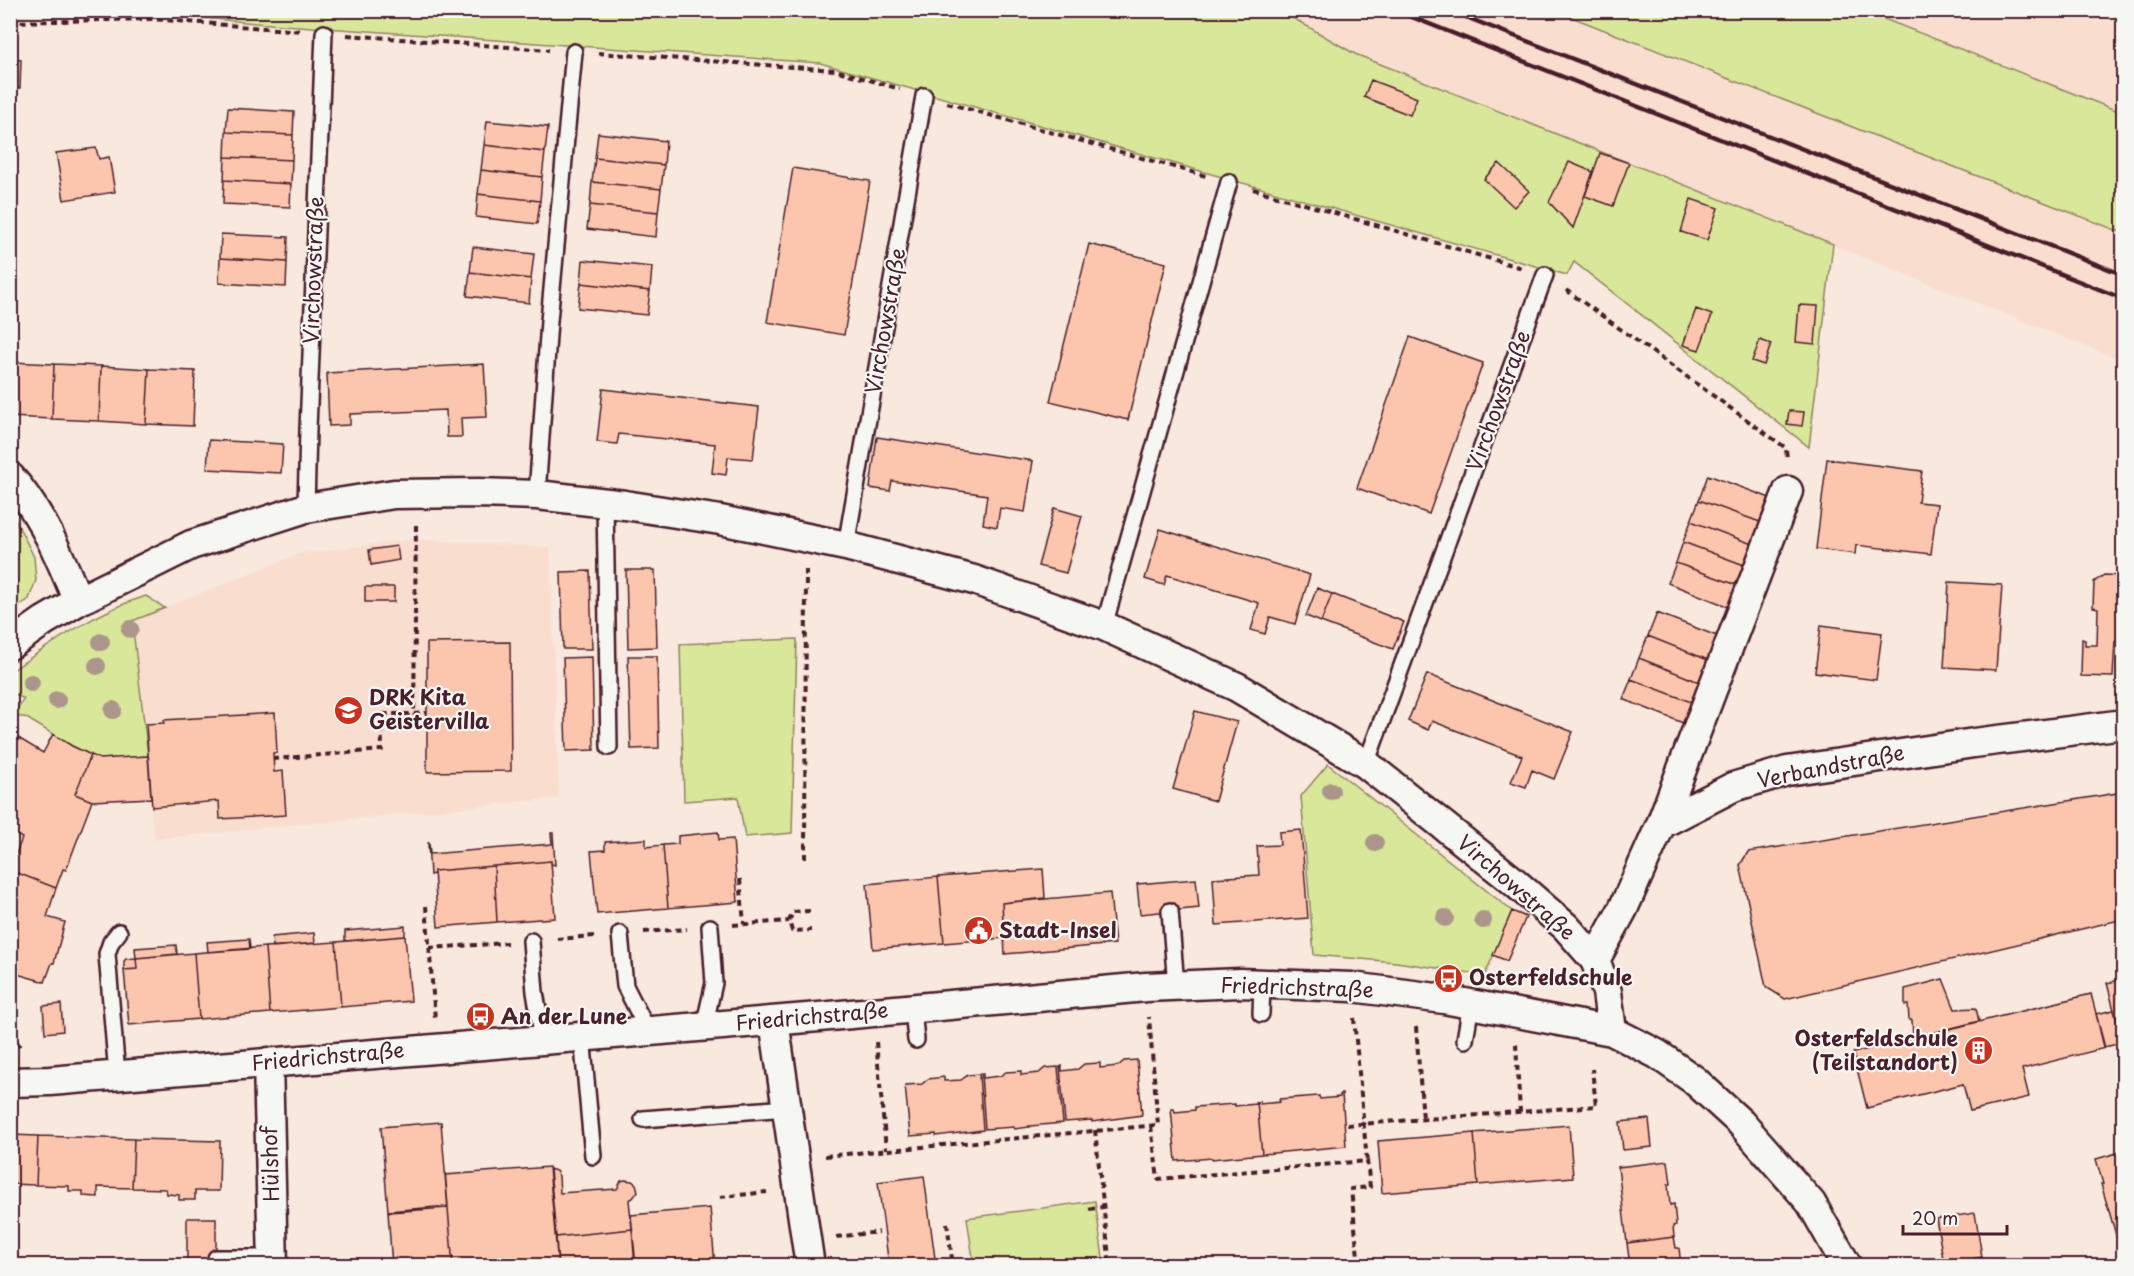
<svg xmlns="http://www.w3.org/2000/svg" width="2134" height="1276" font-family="'Playpen Sans',sans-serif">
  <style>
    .built { fill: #f9decf }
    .green { fill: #d8e79a; stroke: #918362; stroke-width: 1.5 }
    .building { fill: #fbc6ad; stroke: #4a1f2b; stroke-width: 1.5 }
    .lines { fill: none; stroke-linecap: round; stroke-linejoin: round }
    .service-casing { stroke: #4a1f2b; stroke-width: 20 }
    .minor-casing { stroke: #4a1f2b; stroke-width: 33 }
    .path { stroke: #4a1f2b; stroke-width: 4; stroke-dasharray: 6 4.5; stroke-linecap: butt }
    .service { stroke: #f6f6f2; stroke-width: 15 }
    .minor { stroke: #f6f6f2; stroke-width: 28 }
    .rail { stroke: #4a1f2b; stroke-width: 4.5 }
    .tree { fill: #ac958a }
    .labels { text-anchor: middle; stroke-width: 4.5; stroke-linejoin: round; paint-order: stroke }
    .street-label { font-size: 21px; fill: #4a1f2b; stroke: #f6f6f2 }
    .poi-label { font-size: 21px; font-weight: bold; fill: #4a1f2b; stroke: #f6f6f2; text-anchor: start }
  </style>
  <rect width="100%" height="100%" fill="#f8e8dd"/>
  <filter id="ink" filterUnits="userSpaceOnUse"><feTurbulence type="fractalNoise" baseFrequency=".0167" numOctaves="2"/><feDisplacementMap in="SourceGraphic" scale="12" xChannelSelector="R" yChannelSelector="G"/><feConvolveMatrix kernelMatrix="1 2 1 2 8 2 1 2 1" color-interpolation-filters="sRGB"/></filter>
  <g filter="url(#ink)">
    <path class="built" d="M1281,11h275l567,222v128l-769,-307z
      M1864,11h259v102l-95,-37z
      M415,539l135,9 9,250 -405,41 -23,-218 168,-67z"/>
    <path class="green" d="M132,11h1149l74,43 478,190 -24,203 -235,-185 -7,13 -747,-212 -565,-40z
      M1556,11h308l259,102v120z
      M11,511l23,46 2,23 -7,19 -18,13z
      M146,596l19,12 -33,13 16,135 -48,3 -28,-13 -47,-29h-9l-1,-5 9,-13 -13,-7 -1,-20c42,-29 87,-61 136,-76z
      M797,639l-5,194 -47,4 -7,-40 -54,4 -4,-157z
      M1328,764l184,147 -27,64 -89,-13 -82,-7 -13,-159z
      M1095,1201l9,64h-130l-7,-47z"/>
    <path class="building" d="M10,59l11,1 -1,28h-10z
      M1371,80l46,18 -7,17 -46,-18z
      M228,108l66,4 -1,23 -67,-3z
      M487,121l61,6 -3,25 -61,-7z
      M226,132l67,3 -1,25 -67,-3z
      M598,133l68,8 -2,24 -69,-7z
      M484,145l61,7 -3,25 -61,-7z
      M96,148l3,11 10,-2 6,35 -51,8 -8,-47z
      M1600,153l29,10 -16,43 -28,-10z
      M225,157l67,3 -1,24 -67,-4z
      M595,158l69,7 -3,24 -69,-7z
      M1569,162l24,10 -20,56 -24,-26z
      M1499,163l30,28 -15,16 -30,-28z
      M793,168l77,13 -26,154 -77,-13z
      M481,170l61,7 -2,24 -62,-7z
      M224,180l67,4 -1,23 -67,-3z
      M592,182l69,7 -3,23 -68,-7z
      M478,194l62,7 -3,23 -61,-7z
      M1691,199l27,9 -11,32 -26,-8z
      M590,205l68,7 -2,25 -69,-8z
      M221,234l67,3 -1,25 -67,-4z
      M1089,244l77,19 -38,157 -78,-19z
      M473,247l61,7 -3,25 -61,-7z
      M220,258l67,4 -1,25 -67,-4z
      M583,260l69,7 -2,24 -69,-8z
      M470,272l61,7 -2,24 -62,-7z
      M581,283l69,8 -3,24 -69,-7z
      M1799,305l19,1 -3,38 -19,-2z
      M1696,309l16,6 -13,35 -16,-5z
      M1410,337l73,26 -54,151 -72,-26z
      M1760,340l11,4 -7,21 -12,-4z
      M10,362l44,2 -2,55 -42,-2z
      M54,364l47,2 -2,55 -47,-2z
      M484,364l3,53 -26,1 1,19h-15l-1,-27 -96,4v11l-21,1 -2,-53z
      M101,366l48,3 -3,55 -47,-3z
      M149,369l46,2 -2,55 -47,-2z
      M603,389l156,18 -6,52 -25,-2 -2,18 -14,-2 3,-29 -96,-10 -2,10 -20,-2z
      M1789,411l15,1 -2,14 -15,-2z
      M877,437l156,24 -8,51 -25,-4 -3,19 -14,-3 4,-29 -95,-14 -2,10 -20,-3z
      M209,440l74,4 -2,29 -74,-4z
      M1827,459l95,12 -4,31 19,2 -6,50 -75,-9 -1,9 -39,-5z
      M1708,475l62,23 -10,24 -61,-22z
      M1699,500l61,22 -8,22 -61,-23z
      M1054,508l28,8 -16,57 -28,-7z
      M1691,521l61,23 -8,21 -61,-23z
      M1160,529l150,46 -15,49 -25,-7 -5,17 -14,-4 8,-27 -92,-28 -3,10 -19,-6z
      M1683,542l61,23 -7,20 -61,-22z
      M397,546l2,14 -28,5 -2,-15z
      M1676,563l61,22 -8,22 -61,-24z
      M626,570h29l2,77 -29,1z
      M590,571l2,78h-29l-2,-77z
      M2104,575l20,1v65h-9l-2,36 -32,-1 1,-37 3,1v5h12l1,-37 -5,-1 1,-25z
      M1949,582l53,3 -6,85 -52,-3z
      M365,587h29v15h-29z
      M1317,588l15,6 -11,28 -15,-6z
      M1332,594l72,28 -11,27 -72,-27z
      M1657,613l60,23 -9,24 -60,-24z
      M1821,625l61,8 -6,47 -61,-8z
      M1648,636l60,24 -9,22 -60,-24z
      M510,642l1,129 -84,1v-129z
      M628,656h29l2,92 -28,1z
      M592,657l2,93 -28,1 -3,-93z
      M1639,658l60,24 -8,20 -60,-23z
      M1427,674l146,58 -19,47 -22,-9 -6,17 -15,-5 11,-26 -90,-35 -4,9 -20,-9z
      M1631,679l60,23 -8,21 -60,-24z
      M1195,711l42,11 -22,79 -42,-12z
      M275,713l2,40h-4l1,19 9,-1 3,44 -66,4 -1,-18 -67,6 -6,-83 18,-1v-3z
      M10,733l33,20 10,-19 19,12 19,9 -16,39 17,7 -26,69 -3,-1 -7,19 -46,-18 12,-32 -12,-7z
      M91,755l9,4 48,-3 3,42 -59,3 -17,-7z
      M2124,792v127l-339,80 -19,-12 -26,-122 8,-13z
      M1301,830l7,88 -92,7 -3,-47 46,-3 -2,-29 23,-1 -1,-13z
      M718,832l1,8 14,-1 5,63 -70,6 -5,-63 15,-1v-8z
      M551,833h2l2,32 -4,-1v-3l-117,10v3l-4,1 -2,-32h1l1,11 122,-10z
      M646,839v8l17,-2 5,63 -71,6 -6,-63 14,-1v-8z
      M551,861l4,57 -58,4 -3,-56z
      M494,866l3,56 -59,5 -4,-56z
      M1043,869l2,29 -43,5 2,35 -60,5 -6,-66z
      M10,870l46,18 -9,29 18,5 -11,41h-2l-7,19 -35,-10z
      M938,877l6,66 -71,6 -6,-65z
      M1196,879l3,29 -59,6 -3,-30z
      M1110,893l5,51 -110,10 -3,-51z
      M1512,911l14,6 -19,44 -14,-6z
      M405,926v10l-60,5v-10z
      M314,933l1,10 -42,4 -1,-10z
      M405,936l6,65 -70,6 -5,-65z
      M249,939l1,10 -42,3 -1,-10z
      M336,942l5,65 -71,6 -5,-66z
      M176,945l1,9 -41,4 -1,-10z
      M265,947l5,66 -71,6 -5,-66z
      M194,953l5,66 -70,6 -5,-55 13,-1 -1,-11z
      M136,958l1,11 -13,1v-9l2,-2z
      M1943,979l12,30 21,-1 3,13 -66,17 -1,-18h-3l-1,-15h-3v-16z
      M2124,979v66h-1l-16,-62z
      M2091,994l14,54 -83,21 7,28 -59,14 -7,-27 -96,24 -14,-55z
      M61,1004l2,27 -18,2 -2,-27z
      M2114,1010l8,33 -18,4 -8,-33z
      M1137,1060l5,55 -50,7v-2l-27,2 -5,-55 2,-1v5l16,-2 6,-5 16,-1v5l18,-2 6,-5z
      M1058,1067l5,56 -34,3 1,1 -16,2v-2l-29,2 -4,-55h2v4l17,-2 6,-4 15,-1v4l18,-2 6,-5z
      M979,1074l4,56 -47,6v-2l-26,2 -5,-51 17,-1 6,-5 16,-2v4l17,-1 7,-5z
      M1340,1094h2l4,52 -84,8 -5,-52 3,-1v3l20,-2 -1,-3 40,-3 1,3 20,-2z
      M1255,1102h2l5,52 -50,5v-1l-36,3 -5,-52h3l1,3 20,-2v-3l40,-3v2l21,-2z
      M1649,1119l3,28 -29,3 -3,-28z
      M441,1122l7,84 -60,5 -7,-84z
      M1569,1125l4,52 -95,8 -4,-52z
      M1474,1133l4,52 -96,8 -4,-52z
      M10,1135l28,1 -2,49 -26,-1z
      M38,1136l96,3 -2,49 -34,-1v10l-15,-1v-5h-14v-5l-33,-1z
      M134,1139l86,2 -1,50h-24v9h-16v-5l-12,-1 -1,-5 -34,-1z
      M2124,1151v111l-23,-78h2l-7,-25z
      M1668,1161l3,23h-3l2,21 4,-1 2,21 -3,1 1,11 -47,6 -9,-76z
      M549,1167l9,99h-105l-8,-91z
      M550,1169l6,2 3,5 1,17 57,-4 4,-8 4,-1 7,1 4,3 2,7 -5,7 -4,2 3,29 -76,8z
      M924,1176l12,90h-47l-11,-84z
      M448,1208l5,58h-61l-4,-54z
      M710,1208l5,57 -79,1 -5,-51z
      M1975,1213l7,44 -38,7 -8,-45z
      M187,1218h29v48h-29z
      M632,1229l3,37h-77l-2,-29z
      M1674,1237l2,11h3l2,18h-51l-3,-23z
      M1982,1257l2,9h-40v-2z"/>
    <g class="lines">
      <defs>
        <path id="service" d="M537,495l12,-174 25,-269
          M605,502l4,245
          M306,508l2,-79 16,-396
          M846,546l78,-450
          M1104,626l125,-444
          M1366,764l179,-489
          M1170,911l6,75
          M620,934l5,52 23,45
          M531,941l4,51 8,47
          M913,1009l3,31
          M1261,1014l1,-30
          M704,1027l10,-44 -4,-56
          M582,1036l11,120
          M1465,1040l6,-36
          M117,1075l-10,-121 4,-12 8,-10
          M643,1119l144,-11
          M216,1258h57"/>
        <path id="minor" d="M10,477c32,36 50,80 68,124
          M10,645l34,-24 34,-20 113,-56 115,-37 88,-14 84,-1 59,2 88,10 95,15 126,26 128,34 130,46 133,61 129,77 146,116 54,47 29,33 12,32 5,39
          M1661,824l72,-37 54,-16 187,-28 150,-19
          M1595,960l28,-51 38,-85 127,-333
          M774,1021l36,245
          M268,1062l5,204
          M10,1082l40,-1 769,-64 327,-30 94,-4 112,4 92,12 168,32 45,23 37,26 47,43 70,80 36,63"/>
      </defs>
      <use href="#service" class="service-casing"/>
      <use href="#minor" class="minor-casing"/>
      <path class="path" d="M10,22l142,-3 149,12
        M347,35l202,15
        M598,53l237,17 65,19
        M947,103l259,73
        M1253,189l269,79
        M1566,290l220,158 1,12
        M416,525l-2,189 13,-1
        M273,759l109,-9 -1,-36h33
        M805,859l1,-289
        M740,879l4,45
        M426,906l9,113
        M810,911l-17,1 -4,9 3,10 19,-1
        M733,925l56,-4
        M644,932l43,-3
        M557,939l37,-3
        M429,948l78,-5
        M1354,1018l13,143
        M1416,1027l7,92
        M10,1033l12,16
        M876,1042l10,107
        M1516,1044l4,68
        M1347,1125l249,-19 -4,-37
        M1151,1126l7,53 209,-18 3,26 -19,2 8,77
        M1095,1130l15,136
        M825,1156l333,-31 -9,-108
        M720,1197l47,-5
        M1089,1209l14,-2
        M947,1223l6,43
        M836,1237l43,-5"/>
      <use href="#service" class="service"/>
      <use href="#minor" class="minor"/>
      <path class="rail" d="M1394,10l730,289
        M1448,10l676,265"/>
    </g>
    <g class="tree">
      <circle cx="130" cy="629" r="9"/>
      <circle cx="101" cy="642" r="9"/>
      <circle cx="97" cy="666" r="9"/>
      <circle cx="31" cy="683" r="9"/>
      <circle cx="57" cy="700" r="9"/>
      <circle cx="113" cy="710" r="9"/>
      <circle cx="1331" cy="791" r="9"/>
      <circle cx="1375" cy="843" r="9"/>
      <circle cx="1445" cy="918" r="9"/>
      <circle cx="1483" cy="920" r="9"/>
    </g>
  </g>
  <defs>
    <symbol id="school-disc" viewBox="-11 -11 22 22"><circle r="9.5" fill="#c8321e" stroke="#f6f6f2"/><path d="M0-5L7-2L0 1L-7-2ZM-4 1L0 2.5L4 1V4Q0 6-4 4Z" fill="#fff"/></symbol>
    <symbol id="civic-disc" viewBox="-11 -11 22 22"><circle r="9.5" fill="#c8321e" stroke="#f6f6f2"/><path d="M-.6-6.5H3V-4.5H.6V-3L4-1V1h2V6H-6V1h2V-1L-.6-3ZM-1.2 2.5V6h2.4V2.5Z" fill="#fff"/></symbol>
    <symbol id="bus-disc" viewBox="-11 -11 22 22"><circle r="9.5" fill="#c8321e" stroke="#f6f6f2"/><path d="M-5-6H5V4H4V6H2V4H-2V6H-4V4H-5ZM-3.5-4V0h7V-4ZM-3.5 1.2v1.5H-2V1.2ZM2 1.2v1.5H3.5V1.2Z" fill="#fff"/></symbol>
    <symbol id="building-disc" viewBox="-11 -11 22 22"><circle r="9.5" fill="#c8321e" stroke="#f6f6f2"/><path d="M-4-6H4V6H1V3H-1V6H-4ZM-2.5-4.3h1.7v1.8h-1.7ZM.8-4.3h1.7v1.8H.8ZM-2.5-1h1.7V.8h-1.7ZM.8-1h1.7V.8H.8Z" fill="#fff"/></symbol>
  </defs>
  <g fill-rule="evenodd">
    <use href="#school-disc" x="332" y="694" width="33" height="33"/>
    <use href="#civic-disc" x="962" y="914" width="33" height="33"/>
    <use href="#bus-disc" x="1432" y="962" width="33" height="33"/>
    <use href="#bus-disc" x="464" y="1000" width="33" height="33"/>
    <use href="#building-disc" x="1962" y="1034" width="33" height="33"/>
  </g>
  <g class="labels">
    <g class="street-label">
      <text transform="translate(314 270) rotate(-88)" y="7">Virchowstraße</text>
      <text transform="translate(886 321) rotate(-80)" y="7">Virchowstraße</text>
      <text transform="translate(1499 401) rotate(-70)" y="7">Virchowstraße</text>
      <text transform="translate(1831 767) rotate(-11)" y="7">Verbandstraße</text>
      <text transform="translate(1516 888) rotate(41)" y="7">Virchowstraße</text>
      <text transform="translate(1297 988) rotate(2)" y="7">Friedrichstraße</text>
      <text transform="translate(812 1017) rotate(-5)" y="7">Friedrichstraße</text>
      <text transform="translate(328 1057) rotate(-5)" y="7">Friedrichstraße</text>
      <text transform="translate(271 1164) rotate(-92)" y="7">Hülshof</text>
    </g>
    <g class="poi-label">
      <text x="369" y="705">DRK Kita<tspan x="369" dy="24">Geistervilla</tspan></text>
      <text x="999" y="938">Stadt-Insel</text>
      <text x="1469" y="985">Osterfeldschule</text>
      <text x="501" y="1024">An der Lune</text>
      <text x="1958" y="1046" text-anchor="end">Osterfeldschule<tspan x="1958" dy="24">(Teilstandort)</tspan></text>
    </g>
  </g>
  <rect width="2134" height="1276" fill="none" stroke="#f6f6f2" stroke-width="36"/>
  <rect x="18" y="18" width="2098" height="1240" fill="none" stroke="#4a1f2b" stroke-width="2" filter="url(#ink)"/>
  <path d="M1903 1225v9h104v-9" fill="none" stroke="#4a1f2b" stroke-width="3"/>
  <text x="1912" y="1225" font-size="18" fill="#4a1f2b" stroke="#f6f6f2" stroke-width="4.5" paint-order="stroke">20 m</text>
</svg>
